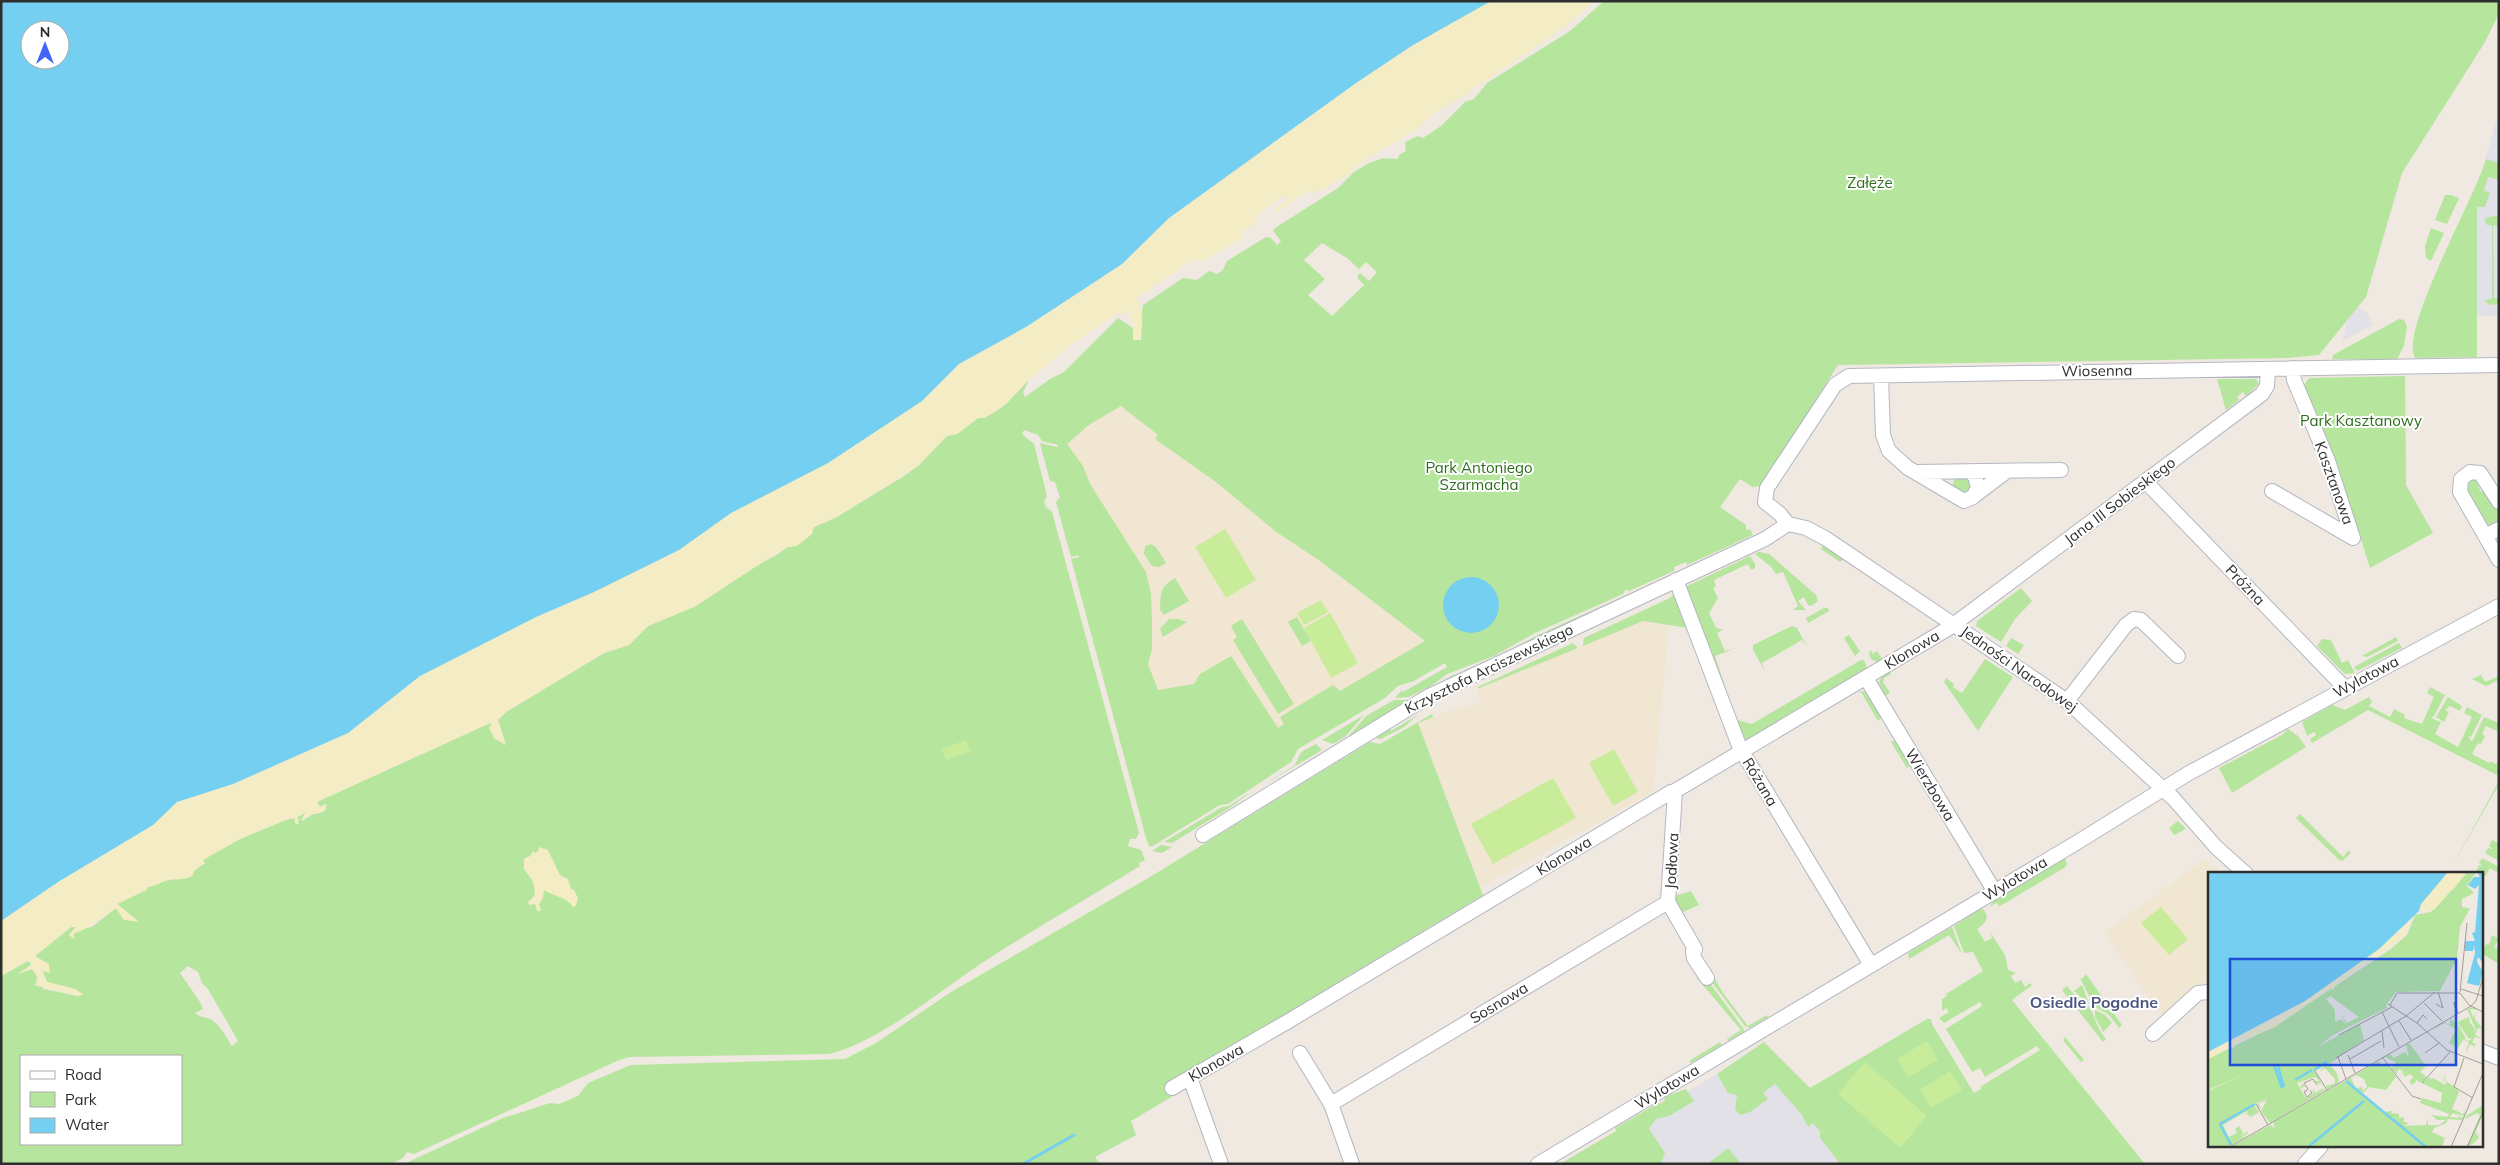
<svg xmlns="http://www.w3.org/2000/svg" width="2500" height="1165" font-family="Mulish,sans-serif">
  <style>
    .industrial { fill: #e3e1e8 }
    .education { fill: #f0e6d1 }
    .green { fill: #b6e59e; fill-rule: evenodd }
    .sand { fill: #f3ecc5 }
    .pitch { fill: #c9ec9a }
    .water { fill: #75cff0; fill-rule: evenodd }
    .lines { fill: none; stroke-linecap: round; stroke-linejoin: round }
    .stream { stroke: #75cff0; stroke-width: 3 }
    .minor-casing { stroke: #b4b7c1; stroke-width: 16 }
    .minor { stroke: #fff; stroke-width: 14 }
    .labels { text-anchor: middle; stroke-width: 4; stroke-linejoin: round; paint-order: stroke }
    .park-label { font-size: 15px; fill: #2c6e1b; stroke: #fff }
    .street-label { font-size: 15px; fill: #2e2e2e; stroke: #fff }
    .neighbourhood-label { font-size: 16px; font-weight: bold; fill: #4d5680; stroke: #fff }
    .inset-river { fill: none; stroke: #75cff0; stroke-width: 2.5 }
    .inset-road { fill: none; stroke: #a29e99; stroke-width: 1 }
    .view { fill: #1d4ed8; fill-opacity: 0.15; stroke: #1d4ed8; stroke-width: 2.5 }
    .inset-edge { fill: none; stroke: #2e2e2e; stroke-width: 2.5 }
  </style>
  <rect width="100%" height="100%" fill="#efe9e1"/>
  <path class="industrial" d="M2499,110v206h-22v-88l-10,-22 14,-31z
    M2352,304l15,9 6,12 -31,16z
    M1751,1050l131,114h-315l150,-90z"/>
  <path class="education" d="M1122,406l36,30 -2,3 60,43 59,49 45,30 105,80 -256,151 -85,-326 -14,4 -12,-24z
    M1643,621l26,5 -16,166 -172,95 -63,-164 46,-17 16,-2 -3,-15z
    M2205,859l16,15h-12v104l-45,40 -60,-85z"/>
  <path class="green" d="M1604,1h895v12l-14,29 -83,131 -36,124 -47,58 -32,3 -449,7 -77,121 -8,1 -13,-8 -20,28 26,18v5l4,-1 3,6 -66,30 -1,-3 -12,5v4l-45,20 -3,-2 -3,5 -88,39 -41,23 -47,18 -16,12 -22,11 -14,1 7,-8 1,2 44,-25 -2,-4 -31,18 -16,5 -13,12 -87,51 -7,13 -63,42 -8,1 -69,42 -2,-1 -3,-8 -75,-279 8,-2 -1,-2 -7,2 -15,-55 4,-5 -5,-15 -5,-1 -10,-38 17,4 1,-2 -16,-4 -4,-6 -14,-5 -2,4 12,10 13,52 -3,5 2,6 6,5 87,321 -3,6h-6l-2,7 13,4 4,10 -6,3 1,3c-52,32 -106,63 -158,97 -42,28 -105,80 -153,91l-199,3 -11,3 -205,94 -7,-2 -4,6 -12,6h-390v-188l27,-15 4,3 -13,9 13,-4 6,8 -2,3 8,9 34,7 4,-2 -7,-5 -28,-7 -5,-12 4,1 -11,-15 36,-29h5l-7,8 5,2 -1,-3 8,-5 11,-2 24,-19 8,12h13l-20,-16 29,-14 2,-3c7,-1 13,-5 20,-7 11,-2 12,1 24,-4l2,-5 11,-8 -3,-3 38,-21 46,-19 8,-2 6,3 -3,-4 8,-4 -3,8 11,-7 8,-1 4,-9 -5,3 -3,-5 2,-1 171,-78 3,2 -4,2 5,11 12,7 -8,-25 8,-8 98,-59 25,-8 19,-19 48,-20 48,-33 34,-19 36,-27 21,-9 66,-40 17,-12 29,-30 10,-2 21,-16h6l22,-14 23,-24 -6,12 2,5 25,-18 14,-7 54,-54 15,10 1,5 7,1c0,-4 1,-27 2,-29l40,-27 14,2 12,-9 8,3 6,-4 4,-9 39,-24 5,1 6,7 4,-4 -8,-10 2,-3 63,-40 16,-16 15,-9 14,-5 15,1 1,-4 7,-4 -1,-9 13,-6 5,2 18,-12 24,-24 9,-3 13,-16 83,-52zM1322,243l25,15 12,11 7,-7 11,10 -8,9 -9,-8 -3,4 7,8 -32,31 -24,-21 17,-16 -21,-19zM1121,406l37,29 -3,4 61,43 59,49 45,30 105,80 -85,50 -7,-6 -53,32 4,7 -6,4 -47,-72 -31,18 -6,10 -36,6 -10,-26 4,-15v-30l-1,-25 -5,-22 -56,-88 -7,-18 -16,-22 22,-19zM188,966l10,6 4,11 6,6 30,52 -6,5c-6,-9 -12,-22 -22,-27 -6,-2 -10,-2 -15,-6l8,-4 -3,-7 -20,-29zM21,1056h160v88h-160z
    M2486,159l13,4v17l-11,-3 -4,14 6,1 -5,15h-8v150l-62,1c-16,-28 60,-160 71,-199z
    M2445,195h6l8,3 -12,26 -12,-4z
    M2496,216l3,1v8l-6,1 1,72h5v6l-9,1 -6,-4 8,-3v-73h-5l-3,-5 4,-3z
    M2431,228l13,5 -13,28 -5,-3 -1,-12z
    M2399,319l5,1 3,6 -3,20 -7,13h-65l1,-4z
    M2405,376l1,109 27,48 -63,35 -11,-35 -56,-146 6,-9z
    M2217,379h39l3,5 -13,12 -3,-4 -6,5 2,3 -13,10z
    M1961,475l12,6 -5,15 -16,-9 2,-7z
    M2471,476l12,7 -5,3 3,6 5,-2 13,18v16l-12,2 -24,-40z
    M1825,543l19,12 -1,4 -3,3 -19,-13z
    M1151,544l5,3 10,16 -7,4 -7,-1 -8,-12 1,-8z
    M1759,552l10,2 47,41 2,6 -7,5 -3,-1 -4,-8 -6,4 8,9h-13l5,-4 -15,-34 -7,2 -5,-7 -16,-13z
    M1750,556l5,8v4l-4,2 -3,-6 -34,16 2,6 -3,2 5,10 -9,15 7,15 7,2 -6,3 8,18 11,-3 -21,8 19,58 -4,1 -45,-128z
    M1675,573l1,2 -210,97 -2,-2 32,-12 40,-22z
    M1175,578l14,23 -25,14 -4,-5c1,-18 -1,-22 15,-32z
    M2021,588l11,13 -17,18 -14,23 -25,-16 1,-5z
    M1675,594l13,34 -45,-7 -60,25 1,-8 86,-40z
    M1824,608h4l1,3 -21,12 -2,-5z
    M1297,617l14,24 -9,5 -14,-24z
    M1169,619h9l9,3 -24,15 -3,-8z
    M1242,619l52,85 -16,10 -45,-74 4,-3 -6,-11z
    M1792,626l5,2 10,19 -5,-7 -40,23 3,8 -12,-21v-5z
    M1849,635l11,16 -5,5 -11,-18z
    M2396,637l2,4 -31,16 -5,-1z
    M2011,638l13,7 -6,9 -12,-8z
    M2322,639l9,1 11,23 6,-3 7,13 -10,1 -28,-28z
    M1573,643l5,5 -101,41 1,-2z
    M2399,643l3,5 -45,23 -3,-4z
    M1871,650l2,4 4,-3 5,8 -5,3 -6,-3 -2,-5z
    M1985,659l28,18 -35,54 -34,-49 2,-4 8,6 -1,3 9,6z
    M1861,660h3l3,8 -123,74 -13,-25 4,-2 2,5 15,4z
    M1890,672l1,2 -7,4 -1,4 7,11 -5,3 -6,-14 3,-6z
    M1455,674l-1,4 -108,61 20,-23 28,-16h15z
    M2481,675l4,7 14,-6v4l-13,6 -14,-7z
    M2430,687l15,8 -11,21 -3,2 10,4 -6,12 23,13 14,-30 -8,-4 3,-6 15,8 -11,22 -3,-1 4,6 12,-25 15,6 -2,8 -11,-5 -4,8 3,2 -4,8 -3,-1 -6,11 17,9 1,-2 6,3 3,-4v16l-131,-66 -56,33 -2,-4 6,-4 -2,-3 -7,4 -5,-14 30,-17 13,5 24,-13 3,5 -3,4 21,11 4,-8 11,6 -1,3 18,6 12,-27 -7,-4z
    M1860,691l5,1 16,26 -3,3 -17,-29 -2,1z
    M2448,697l14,9 -2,5 -10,-5 -5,4 4,2 -5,10 -8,-5z
    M1432,714l1,3 -15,6 65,172 -302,182 4,12 -54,32 5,14 -41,22 5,7h-696l99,-46 47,-15 9,1 19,-8 10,-13 43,-18 214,-6 31,-16 75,-51 199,-115 220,-135 10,2z
    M1364,715l-19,22 -12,7 -11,-4z
    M1418,715l-14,12 -23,12 -10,-2 19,-8 1,2z
    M2288,729l10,7 8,11 -74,46 -13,-25 63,-33z
    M1895,740l16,26 -4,2 -16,-26z
    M1316,744l6,6 -62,37 35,-22 6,-13z
    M2499,781v3l-51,90z
    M1252,791l-21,16 -59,36 -8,-1 58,-35 7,-1z
    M2300,814l43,43 6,-7 2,3 -9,8 -4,-2 -42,-41z
    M2178,821l8,8 -12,6 -5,-7z
    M2492,840l7,3v18l-14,-8 3,-5 5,1 -4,-3z
    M1161,845l11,2 -10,6 -10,-2z
    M2065,858l2,6 -3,4 -69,41 4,-3 -2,-3 -7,3 4,-6z
    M2482,858l17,9 -2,5 -7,-4 -5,9 -9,-5 3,-7 4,1 -4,-3z
    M1691,891l8,14 -18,8 -6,-8v-9z
    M1982,908c9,9 4,15 -5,21l8,13 7,-4 -2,-6 15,23 3,15 8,3 -5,3 4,7 6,-3 4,7 5,-4 2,2 -20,15 133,164h-305l-20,-26v-7l-7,-8 -5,4 -6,-12 -27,-31 -12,9 5,6 -18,13 -10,3 -5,-6 2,-14 -9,-2 -11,-19 47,-32 46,46 117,-69h4l1,5 42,69 7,-4 -1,-2 60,-37 -3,-4 -52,31 -5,-9 -8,4 -26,-43 36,-23 -2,-4 -36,21 -5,-5 10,-6 -3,-4 -4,3v-12l5,-3 -1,-2 37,-23 -10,-19 -9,1 -10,-27z
    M1952,927l10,27 -13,-19 -40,24 -1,-6z
    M2492,935l7,4 -5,8 5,3v14l-18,-11 5,-9 3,1z
    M1706,963l17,30 25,33 19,-11 1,2 -18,11 -5,-2 -37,-49 -5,-12z
    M1697,971l9,7 39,53 -17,10 -1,-2 14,-9 -44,-52z
    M2086,974l36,51 -3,3 -10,-13 -15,-9 -14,-28 2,1z
    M2082,985l7,19 -15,-13z
    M2067,986c6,9 21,18 24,24 5,11 7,20 15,29l-3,3 -41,-52z
    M2095,1010l10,5 7,8 -9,9 -8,-15z
    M2065,1037l19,23 -3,2 -18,-22z
    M1720,1042l2,3 -31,18 -2,-2z
    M1686,1089l8,12 -25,15 -13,3 -7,10 16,24 -4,11h-101l56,-33 -1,-3 38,-22 4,-5 3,3 5,-4 -1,-3z
    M1728,1148l13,16h-34z"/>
  <path class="sand" d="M1491,1h104l-29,25 -110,75 -23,12 -15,16 -55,32 -17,15 -28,16 -10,-1 -31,21 -3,-3 15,-10 -4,-4 -29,21 -1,4 2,4 -14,7 -1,8 -40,22 -10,-1 -55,38c7,15 5,26 4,42h-8v-17l-5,-12 -5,4 -7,-1 -44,30 -48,40 -18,20 -11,8 -11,6h-6l-21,16 -10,2 -29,30 -83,52 -21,9 -2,7 -15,12 -13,2 -88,58 -48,20 -19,19 -25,8 -98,59 -8,8 8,25 -12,-7 -5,-11 3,-2 -2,-2 -171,78 -2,1 3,5 7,-3 -2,7 -12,3 -12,7 4,-8 -8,4 2,8 -4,-2v-4l-5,-1 -50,21 -37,21 2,3 -11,8 -2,5c-11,5 -13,2 -24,4 -7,2 -13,6 -20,7l-2,3 -29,14 22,18 -15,-2 -8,-12c-15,9 -25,20 -43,26l2,6 -6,-5 7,-8h-5l-36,29 14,8 1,9 -8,-2 5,11 28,7 8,5 -5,2 -44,-11 5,-6 -7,-10 -14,5 14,-9 -4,-4 -27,15v-55l57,-39 94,-57 25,-23 56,-18 115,-51 72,-57 116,-59 58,-25 85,-42 52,-37 191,-112 37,-37 67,-37 96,-63 47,-46 187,-135 57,-38z
    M539,847l9,3 12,25 8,4 3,10 3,1 4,8 -2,8 -3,1c-7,-11 -19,-10 -29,-17l-1,8 -4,6 2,7h-4l-2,-7 -6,1 -1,-3 7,-7c-1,-17 -3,-14 -11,-26v-10l6,-3 3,-5 2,2 3,-2z"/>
  <path class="pitch" d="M1225,529l31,51 -30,18 -31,-51z
    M1321,600l7,12 -24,13 -7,-12z
    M1330,613l28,50 -27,15 -27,-50z
    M966,740l4,12 -24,8 -4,-11z
    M1614,749l24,43 -25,14 -24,-43z
    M1553,778l23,40 -83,46 -22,-40z
    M2161,907l27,32 -19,16 -28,-32z
    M1927,1041l11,19 -30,17 -11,-18z
    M1865,1062l62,54 -27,32 -62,-54z
    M1950,1071l12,19 -31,18 -11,-18z"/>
  <path class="water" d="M1,1h1490l-78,44 -57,38 -187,135 -47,46 -96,63 -67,37 -37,37 -94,62 -97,50 -52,37 -85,42 -58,25 -116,59 -72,57 -115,51 -56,18 -24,23 -95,57 -57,39zM30,30h30v30h-30z
    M1443 605a28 28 0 1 1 56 0a28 28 0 1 1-56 0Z"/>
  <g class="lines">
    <path class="stream" d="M1023,1164l51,-29"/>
    <defs>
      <path id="minor" d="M1881,376l2,59 6,16 19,17 56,33 9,-4 5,-9 -3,-12 -5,-4
        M1916,472l145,-2
        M2145,481l200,207
        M2272,491l81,47 -25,-77 -34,-81 -1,-12
        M1974,496l33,-25
        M2499,502l-19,-29 -10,-1 -9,7 -1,13 39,68
        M2485,536l14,-7
        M1676,580l64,168 131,217
        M1866,678l129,214
        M2067,701l59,-76 8,-6 7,1 37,36
        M1675,791l-7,111 27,47 -2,2 1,7 13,20
        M1203,835l226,-139 336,-157 23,-15
        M2246,874l-30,-27 -43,-49 -106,-97 -242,-163 -19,-10 -18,-4 -8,-10 -15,-12 2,-14 68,-103 14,-9 650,-11
        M2153,1034l45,-41 11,-1
        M2481,1051l18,7
        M1300,1053l31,51 21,60
        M1190,1078l31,86
        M1172,1088l115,-66 384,-230 4,-1 274,-163 313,-234 5,-8 1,-17
        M1331,1104l337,-202
        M1538,1164l538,-321 113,-70 310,-167
        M2305,1164l16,-18"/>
    </defs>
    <use href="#minor" class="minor-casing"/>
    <use href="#minor" class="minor"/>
  </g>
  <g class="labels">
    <g class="park-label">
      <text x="1870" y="188">Załęże</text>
      <text x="2361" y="426">Park Kasztanowy</text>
      <text x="1479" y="473">Park Antoniego<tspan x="1479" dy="17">Szarmacha</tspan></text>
    </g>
    <g class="street-label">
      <text transform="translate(2097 371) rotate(-1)" y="5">Wiosenna</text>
      <text transform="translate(2334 483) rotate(70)" y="5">Kasztanowa</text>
      <text transform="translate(2120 501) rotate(-37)" y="5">Jana III Sobieskiego</text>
      <text transform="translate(2245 585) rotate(46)" y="5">Próżna</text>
      <text transform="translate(1912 650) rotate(-31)" y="5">Klonowa</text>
      <text transform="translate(1489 669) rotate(-26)" y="5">Krzysztofa Arciszewskiego</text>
      <text transform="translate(2019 669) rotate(35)" y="5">Jedności Narodowej</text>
      <text transform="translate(2366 677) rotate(-28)" y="5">Wylotowa</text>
      <text transform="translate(1760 782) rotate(59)" y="5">Różana</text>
      <text transform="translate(1930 785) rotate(59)" y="5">Wierzbowa</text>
      <text transform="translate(1564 856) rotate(-31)" y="5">Klonowa</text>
      <text transform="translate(1672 861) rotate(-87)" y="5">Jodłowa</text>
      <text transform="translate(2015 879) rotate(-31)" y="5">Wylotowa</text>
      <text transform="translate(1499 1003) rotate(-31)" y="5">Sosnowa</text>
      <text transform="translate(1216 1063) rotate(-30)" y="5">Klonowa</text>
      <text transform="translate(1667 1087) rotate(-31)" y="5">Wylotowa</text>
    </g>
    <g class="neighbourhood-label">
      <text x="2094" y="1008">Osiedle Pogodne</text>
    </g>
  </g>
  <g transform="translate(2208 872)">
    <rect width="275" height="275" fill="#efe9e1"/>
    <path d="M258,0h10l-9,14 7,7 -12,6v8l8,1 -10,19 -3,31 -17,33 -44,1 -10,13 1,3 -54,27 -16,12 43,-23 4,16 -35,24 7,8 3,9 -2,3 -10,5 -1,-3 9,-3v-4l-10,-11 -6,4 5,-6 -9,5 6,11 -4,2 -2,-3h5l-5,-4 -18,6 3,5 3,-5 2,3 -5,3 6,9 5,-3 -4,1 -2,-3v-2l3,-1 -3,3 2,3 6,-2v-6l2,5 5,-3 4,-2 -3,-4 -4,2 4,-3 4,7 -55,33 -9,-12 6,-11 -8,4 2,6 -4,-5 10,-7 -13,7 5,7 -8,5 -3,-3 3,5 -4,-5 -4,1 4,-2 1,1 -1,-3 -24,14 6,12 8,-4 -2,-4 4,-3 4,7 -3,3 7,-4 1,1 -7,5 8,-3 -20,12h-21v-56l39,-18 -39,17v-31l67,-33 116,-77 16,-14 8,-20 16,-3 6,-12 6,-2 5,-9 4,-2 1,3zM123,124l3,3 25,18 -12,6 -5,-8 4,10 -5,-6 -6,3v-12l-9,-11zM264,135l6,3 -8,-1 3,8 4,-4 -3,5 9,11 -5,-1 -3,7 8,4 -8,-2 -3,6h3v4l-5,-3 -3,6 3,3 -3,-2 -1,-1 3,-7 -2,-2 -4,-1 -5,8 -9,-5 7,-14 -12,-6 -12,8 9,-8 3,-1 5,3 2,-6 8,7 -10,17 10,-17 7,13h-3l6,2 3,-3 -3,1 -12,-17 12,-5 1,6 5,6 -2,2 3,-1 -9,-21zM198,172h4l16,22 -6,6 7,5 -6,6 -6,-4 1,3 -5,3 -1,-5 4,-2 -4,-4 -6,3 -1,-7 -2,9 1,-9 -4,-1 -1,5 -6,-6 5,-3 -1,-3 -10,-5 5,-3 4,4 11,-6 4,6zM171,189l2,5 5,-3 10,14 -10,13 -17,-3 -6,6 -6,-5 5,-1 1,4 4,-4 -3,-8 -8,-4 -5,3 4,9 -9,-7zM230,201l8,3 -2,4 10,6 5,6 -7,17 11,5 2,-3 -1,5 -11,-3 -4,4 11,1 -5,-4 8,4 -1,2 -14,-1 -2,4 -12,5 -2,4 13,6 -3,9h-211l39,-22 5,3 -2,-6 72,-41 40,31 8,-1 -2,2 8,1v6l1,-3 4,1v4l5,1 -5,3 22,-1 2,-7v7h11l7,-5h-9l-6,-5 16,2 2,-3 -29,-11 2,-5 19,5 1,-10 -20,-10 9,-7 -1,4 3,-2 12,7 2,-3 -4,-1 2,-5zM275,233v10l-8,18 7,3 -6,-2 3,3 -5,6 -7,4 13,-32 -3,-2 -12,6 1,-3z" fill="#b6e59e" fill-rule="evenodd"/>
    <path d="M240,0l18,2 -32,36 -15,1 2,-7zM204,46l-9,19 -68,48 -2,5 -2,-2 -56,39 -40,17 -2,2 4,3 -6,-2 -23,12v-7l83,-43 40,-26 48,-34z" fill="#f3ecc5"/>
    <path d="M0,0h240l-27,32 -2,7 -40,38 -74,52 -97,51zM269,0h6v91l-5,-6 -1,5 6,10 -4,14 -12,-3 8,-30 -1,-8 -1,6h-8v-10h10l-3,-8 3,-1 4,-47 -4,4 -7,-4 6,-8h6z" fill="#75cff0"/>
    <path class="inset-river" d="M66,193l8,23M70,194l6,21M106,198l13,-8M87,208l17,-10M138,209l80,66M23,273l-11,-21 35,-20M100,275l56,-46"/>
    <path class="inset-road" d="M253,117l22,7M252,120l7,-69M252,121l9,12 14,7M216,131l18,18M180,132l29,19 30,27 36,14M228,132l7,4 -5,-16M182,133l7,-12h63M247,136l-1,-6 4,11M174,140l17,35M191,149l12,19M209,151l6,-8 4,4M174,159l2,17M131,163l53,-28M217,181l14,-10M140,183l7,18M130,185l8,22M174,185l30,39 9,3M128,186l70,-42 29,-24M256,186l-10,29 19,11M142,187l31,-18M107,199l12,19M214,211l28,-31M102,218l2,3 -5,4 -3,-5 4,-3 -4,-6 9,-4 4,6M48,232l12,21M22,275l241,-141 5,-5 7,-24M243,275l32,-74M259,275l16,-35"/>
    <path class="view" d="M22,87h226v106h-226z"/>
    <rect width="275" height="275" class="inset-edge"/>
  </g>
  <rect width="2500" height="1165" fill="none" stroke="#2e2e2e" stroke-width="5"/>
  <rect x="20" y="1055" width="162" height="90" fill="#ffffff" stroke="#ababab"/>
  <rect x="30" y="1071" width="25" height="8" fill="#ffffff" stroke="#ababab"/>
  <text x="65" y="1080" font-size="15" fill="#2e2e2e">Road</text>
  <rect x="30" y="1092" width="25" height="15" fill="#b6e59e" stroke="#ababab"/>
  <text x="65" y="1105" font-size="15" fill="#2e2e2e">Park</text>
  <rect x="30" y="1118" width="25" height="15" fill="#75cff0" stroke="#ababab"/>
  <text x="65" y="1130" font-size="15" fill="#2e2e2e">Water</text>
  <g transform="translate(45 45)"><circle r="24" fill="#ffffff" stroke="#ababab"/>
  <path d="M0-4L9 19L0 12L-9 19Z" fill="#4264fb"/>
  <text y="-8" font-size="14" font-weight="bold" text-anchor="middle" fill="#2e2e2e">N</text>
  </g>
</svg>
